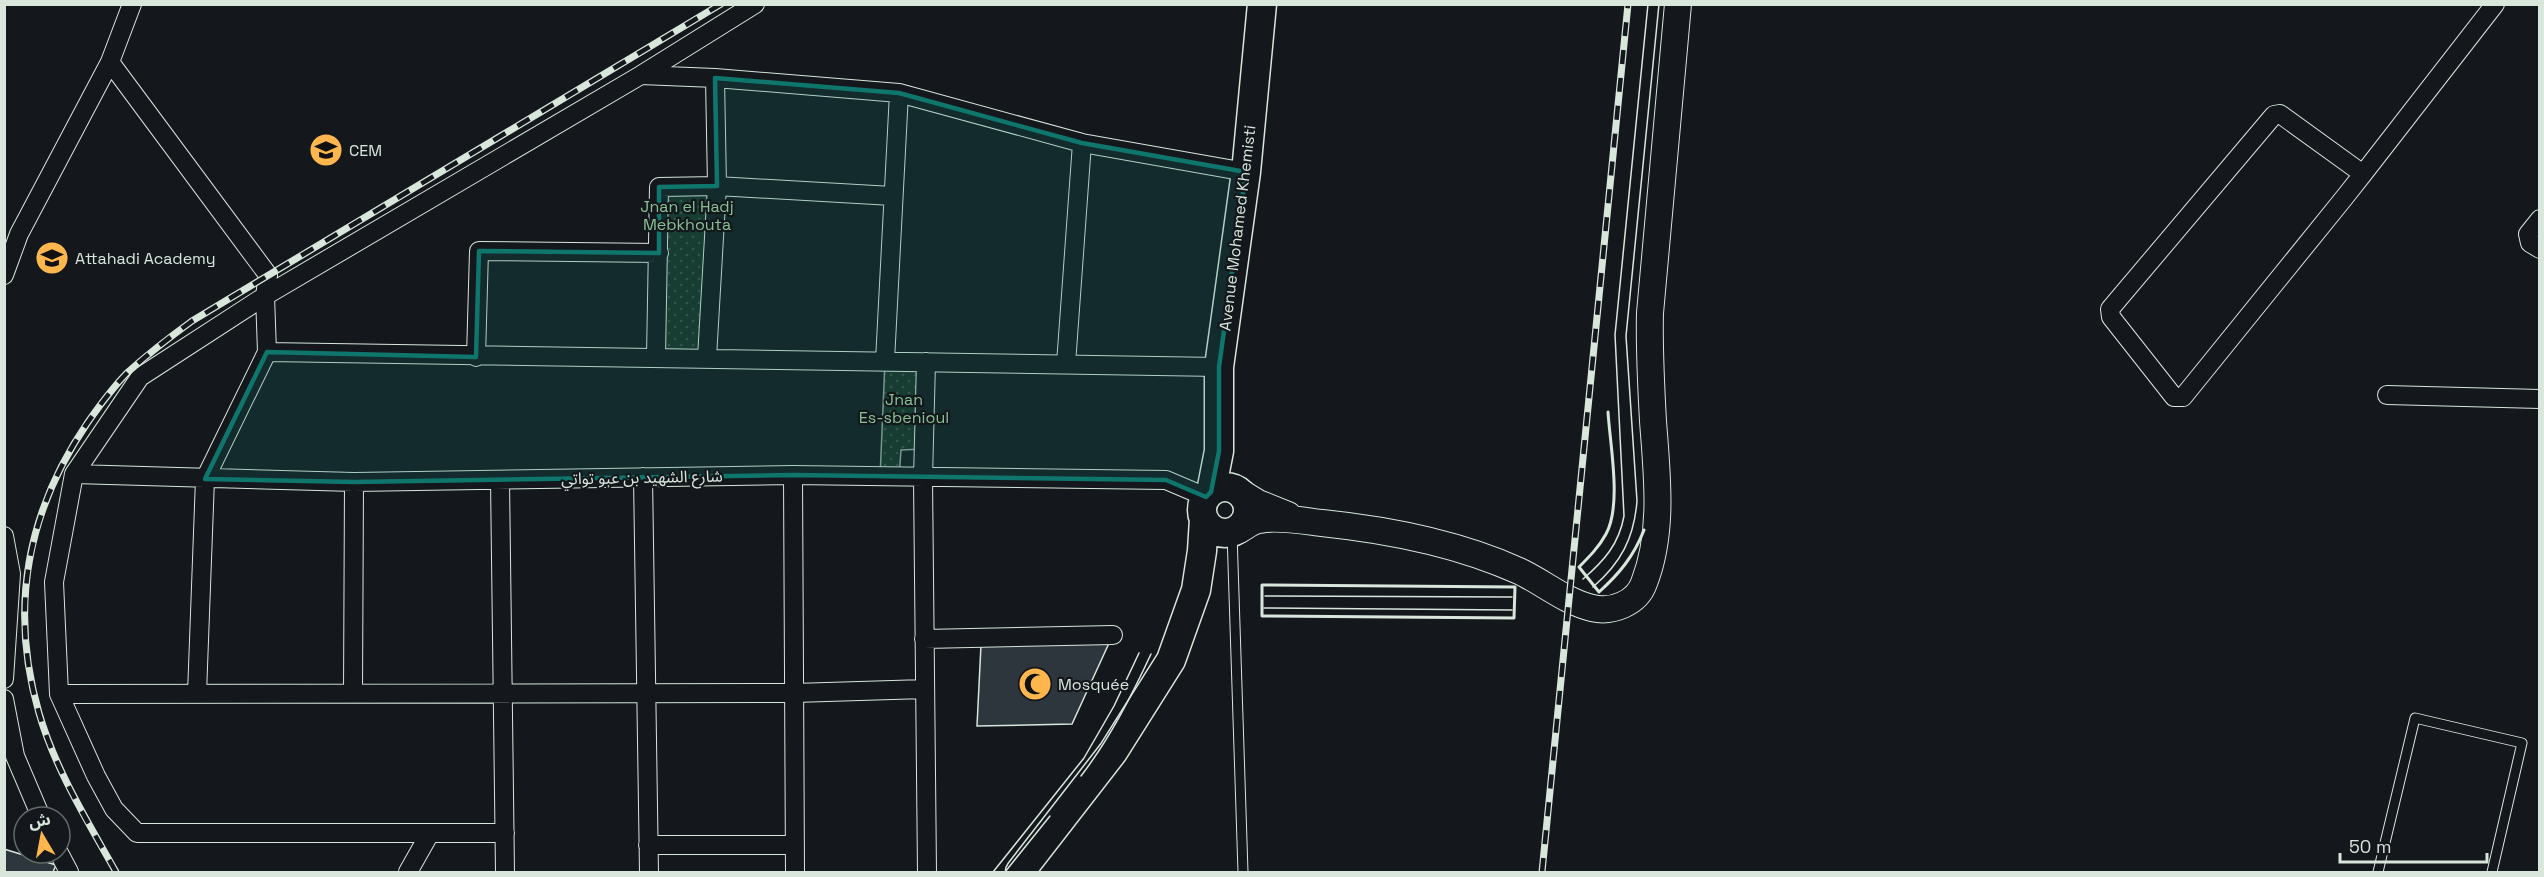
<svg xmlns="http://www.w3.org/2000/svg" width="2544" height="877" font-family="'Space Grotesk','Noto Sans Arabic',sans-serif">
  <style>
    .park { fill: url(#park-dots); stroke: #939e99; stroke-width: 1.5 }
    .building { fill: #2c363c; stroke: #d8e6dc; stroke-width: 1.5 }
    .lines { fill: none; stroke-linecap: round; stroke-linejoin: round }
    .lane-casing { stroke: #d8e6dc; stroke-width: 11 }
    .street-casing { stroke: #d8e6dc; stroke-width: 20 }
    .secondary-casing { stroke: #d8e6dc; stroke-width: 28 }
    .primary-casing { stroke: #d8e6dc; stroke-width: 31 }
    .lane { stroke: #14181c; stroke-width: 9 }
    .street { stroke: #14181c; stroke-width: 18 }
    .secondary { stroke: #14181c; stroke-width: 26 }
    .primary { stroke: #14181c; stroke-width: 28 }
    .tram { stroke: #d8e6dc; stroke-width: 1.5 }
    .rail-casing { stroke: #d8e6dc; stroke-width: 7 }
    .rail { stroke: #14181c; stroke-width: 4.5; stroke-dasharray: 14; stroke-linecap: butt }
    .wall { stroke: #d8e6dc; stroke-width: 3 }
    .marked { fill: #0f766e; fill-opacity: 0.2; stroke: #0f766e; stroke-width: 4.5; stroke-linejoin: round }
    .labels { text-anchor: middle; stroke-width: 4.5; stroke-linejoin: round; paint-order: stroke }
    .poi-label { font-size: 16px; fill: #d8e6dc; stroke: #14181c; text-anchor: start }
    .park-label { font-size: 16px; fill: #8ac095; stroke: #14181c }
    .street-label { font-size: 16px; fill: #d8e6dc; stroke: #14181c }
  </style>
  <defs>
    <pattern id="park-dots" width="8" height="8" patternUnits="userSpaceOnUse" patternTransform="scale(1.5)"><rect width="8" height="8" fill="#1a2d24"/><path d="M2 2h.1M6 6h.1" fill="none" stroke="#3b4b43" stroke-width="1.8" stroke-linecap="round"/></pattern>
  </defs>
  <rect width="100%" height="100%" fill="#14181c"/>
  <path class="park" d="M717,186l-10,172 -51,-1 3,-170z
    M885,361l41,1 -2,87 -23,1 -2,28h-19z"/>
  <path class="building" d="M1110,641l-38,83 -95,2 4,-81z
    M4,849l52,16 -3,7h-49z"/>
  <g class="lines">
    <defs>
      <path id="lane" d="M1232,533l11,339
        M2378,872l37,-154 107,25 -30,129"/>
      <path id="street" d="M110,62l158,213 -3,21 2,56 952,15
        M641,75l74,3 184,15 183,50 164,29
        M2363,174l-83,-60 -6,1 -164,194 1,8 63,80h9l161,-199 19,-24 132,-170
        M2540,219l-12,15 2,9 10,6
        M4,275l15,-41 91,-172 22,-58
        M476,357l3,-106 180,2
        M656,357l3,-170 58,-1 175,10
        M707,358l10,-172 -2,-108
        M885,361l14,-268
        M926,362l-3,116 4,394
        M1066,364l16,-221
        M2387,395l153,4
        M74,474l280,8 439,-7 373,5 40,17
        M793,475l2,397
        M643,477l6,395
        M500,480l5,392
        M4,536l7,38 -7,105
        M924,639l189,-4
        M353,693l1,-211
        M59,694l735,-1 131,-4
        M197,694l8,-215 62,-127
        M4,699l11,57 26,61
        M505,833h-368l-23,-24 -18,-33 -37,-82 -5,-112 20,-108 66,-97 125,-81 376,-221 114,-71
        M648,845h147
        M59,853l10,19
        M408,872l22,-39"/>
      <path id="secondary" d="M1240,492l18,11 30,12
        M1239,530c6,-3 13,-9 20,-10 17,-4 46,1 63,3 68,7 135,20 197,48 24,11 47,31 73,37 20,5 45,-5 52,-25 20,-51 13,-108 9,-162 -2,-36 -4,-72 -3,-108l28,-309"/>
      <path id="primary" d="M1202 510a23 23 0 1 1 46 0a23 23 0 1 1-46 0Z
        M1211,492l8,-41v-84l27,-195 16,-168
        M1020,872l93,-120 58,-92 25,-70 6,-39 2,-32"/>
    </defs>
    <use href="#lane" class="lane-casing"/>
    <use href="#street" class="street-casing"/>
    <use href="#secondary" class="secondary-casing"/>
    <use href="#primary" class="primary-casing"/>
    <use href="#lane" class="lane"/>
    <use href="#street" class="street"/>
    <use href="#secondary" class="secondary"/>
    <use href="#primary" class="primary"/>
    <path class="tram" d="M1583,579c21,-18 36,-35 41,-63l-9,-181 33,-331
      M1593,587c28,-24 41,-49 44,-86l-11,-165 33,-332
      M1265,596l247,1
      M1264,608l248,2
      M1081,776c29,-38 50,-79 70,-122
      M993,872l91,-114 30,-52 25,-53
      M1005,872l45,-56"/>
    <defs>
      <path id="rail" d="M116,872c-28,-50 -61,-103 -77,-159 -30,-104 -12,-202 49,-291 12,-17 25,-35 40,-50 20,-18 42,-35 64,-51l529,-317
        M1542,872l86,-868"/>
    </defs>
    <use href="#rail" class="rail-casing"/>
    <use href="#rail" class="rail"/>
    <path class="wall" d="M1608,412c2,33 14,93 -2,122 -7,13 -17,23 -27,33l20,25c20,-18 35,-36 45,-62
      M1262,585l253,2 -1,31 -252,-2z"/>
  </g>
  <path class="marked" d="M715,78l184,15 183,50 164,29 -27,195v84l-8,41 -5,5 -40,-17 -373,-5 -439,7 -149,-3 62,-127 209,5 3,-106 180,2v-66l58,-1z"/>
  <defs>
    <symbol id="school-disc" viewBox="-11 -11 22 22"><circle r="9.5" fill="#ffb74d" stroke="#14181c"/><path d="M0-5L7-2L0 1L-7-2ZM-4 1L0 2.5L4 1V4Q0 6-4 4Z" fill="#111"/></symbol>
    <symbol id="university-disc" viewBox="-11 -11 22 22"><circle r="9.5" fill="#ffb74d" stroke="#14181c"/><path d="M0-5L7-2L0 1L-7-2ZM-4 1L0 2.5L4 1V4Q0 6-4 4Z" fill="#111"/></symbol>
    <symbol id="mosque-disc" viewBox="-11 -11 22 22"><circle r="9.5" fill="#ffb74d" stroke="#14181c"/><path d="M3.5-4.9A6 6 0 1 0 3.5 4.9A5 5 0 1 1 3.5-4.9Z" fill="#111"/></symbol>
  </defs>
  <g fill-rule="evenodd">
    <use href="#school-disc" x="307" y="131" width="38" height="38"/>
    <use href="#university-disc" x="33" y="239" width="38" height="38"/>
    <use href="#mosque-disc" x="1016" y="665" width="38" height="38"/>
  </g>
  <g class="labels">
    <g class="poi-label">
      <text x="349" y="156">CEM</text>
      <text x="75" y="264">Attahadi Academy</text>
      <text x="1058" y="690">Mosquée</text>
    </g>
    <g class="park-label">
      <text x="687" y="212">Jnan el Hadj<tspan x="687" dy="18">Mebkhouta</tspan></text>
      <text x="904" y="405">Jnan<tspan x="904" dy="18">Es-sbenioul</tspan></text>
    </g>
    <g class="street-label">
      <text transform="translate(1237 228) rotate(-83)" y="6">Avenue Mohamed Khemisti</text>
      <text transform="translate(642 477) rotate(-1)" y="6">شارع الشهيد بن عبو تواتي</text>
    </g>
  </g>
  <rect width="2544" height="877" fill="none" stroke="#d8e6dc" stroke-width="12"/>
  <g transform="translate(42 835) rotate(350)"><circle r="28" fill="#14181c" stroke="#626a69" stroke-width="1.5"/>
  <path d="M0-4.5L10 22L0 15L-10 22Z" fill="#ffb74d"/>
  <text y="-9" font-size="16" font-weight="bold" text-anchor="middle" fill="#d8e6dc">ش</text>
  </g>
  <path d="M2340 853v9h147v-9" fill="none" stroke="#d8e6dc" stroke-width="3"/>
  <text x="2349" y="853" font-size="18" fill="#d8e6dc" stroke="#14181c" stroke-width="4.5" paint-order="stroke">50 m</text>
</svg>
